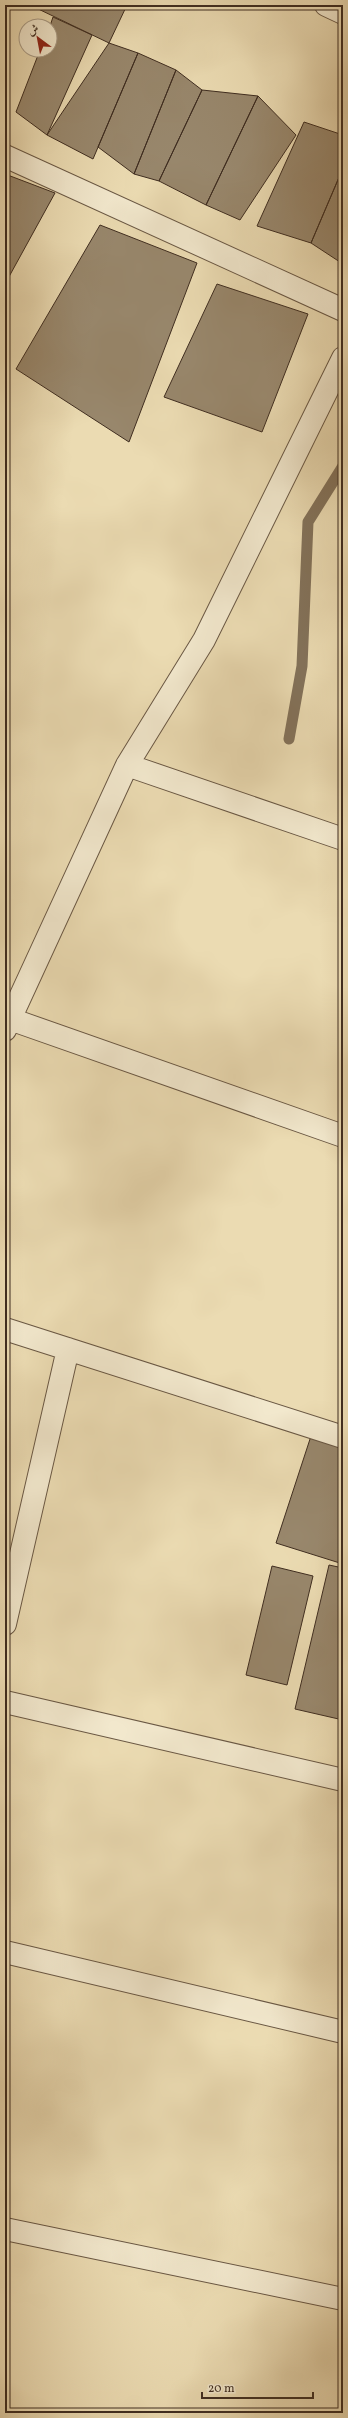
<svg xmlns="http://www.w3.org/2000/svg" width="348" height="2418" font-family="Vollkorn,Amiri,serif">
  <style>
    .lines { fill: none; stroke-linecap: round; stroke-linejoin: round }
    .stream { stroke: #83725a; stroke-width: 11 }
    .building { fill: #98876c; stroke: #3f2d20 }
    .street-casing { stroke: #6a5844; stroke-width: 24 }
    .street { stroke: #f2e8cd; stroke-width: 22 }
  </style>
  <rect width="100%" height="100%" fill="#ebdbb2"/>
  <filter id="stains"><feTurbulence type="fractalNoise" baseFrequency=".005" numOctaves="4"/><feColorMatrix values="0 0 0 0 .2 0 0 0 0 .09 0 0 0 0 .02 0 0 0 .5 -.17"/></filter>
  <radialGradient id="worn" r=".72"><stop offset=".6" stop-color="#630" stop-opacity="0"/><stop offset="1" stop-color="#630" stop-opacity=".3"/></radialGradient>
  <g class="lines">
    <path class="stream" d="M289,739l13,-73 6,-144 35,-56"/>
  </g>
  <path class="building" d="M30,5h97l-18,38z
    M53,17l39,18 -45,100 -31,-23 24,-62h10v-24z
    M109,43l29,10 -45,106 -46,-24z
    M138,53l38,17 -42,104 -36,-27z
    M176,70l26,20 -43,91 -25,-7z
    M202,90l56,6 -52,109 -47,-24z
    M258,96l38,39 -56,85 -34,-15z
    M304,122l39,13v33l-32,75 -54,-17z
    M343,168v96l-32,-21z
    M5,174l50,19 -50,91z
    M100,225l97,38 -68,179 -113,-73z
    M217,284l91,30 -46,118 -98,-35z
    M311,1436l32,10v118l-67,-21z
    M329,1565l14,3v152l-48,-11z
    M272,1566l41,10 -26,109 -41,-10z"/>
  <g class="lines">
    <defs>
      <path id="street" d="M326,5l17,8
        M5,156l338,154
        M127,765l216,74
        M10,1019l333,117
        M5,1030l122,-265 77,-125 139,-282
        M5,1329l338,108
        M5,1624l63,-275
        M5,1702l338,78
        M5,1952l338,80
        M5,2229l338,70"/>
    </defs>
    <use href="#street" class="street-casing"/>
    <use href="#street" class="street"/>
  </g>
  <rect width="348" height="2418" fill="none" stroke="#ebdbb2" stroke-width="20"/>
  <rect x="6" y="6" width="336" height="2406" fill="none" stroke="#3f2d20" stroke-width="2"/>
  <rect x="10" y="10" width="328" height="2398" fill="none" stroke="#3f2d20"/>
  <g transform="translate(38 38) rotate(328)"><circle r="19" fill="#f2e8cd" stroke="#aa9d88"/>
  <path d="M0-3L7 15L0 10L-7 15Z" fill="#8f2418"/>
  <text y="-6" font-size="11" font-weight="bold" text-anchor="middle" fill="#3f2d20">ش</text>
  </g>
  <path d="M202 2392v6h111v-6" fill="none" stroke="#3f2d20" stroke-width="2"/>
  <text x="208" y="2392" font-size="12" fill="#3f2d20" stroke="#f2e8cd" stroke-width="3" paint-order="stroke">20 m</text>
  <rect width="100%" height="100%" filter="url(#stains)"/>
  <rect width="100%" height="100%" fill="url(#worn)"/>
</svg>
